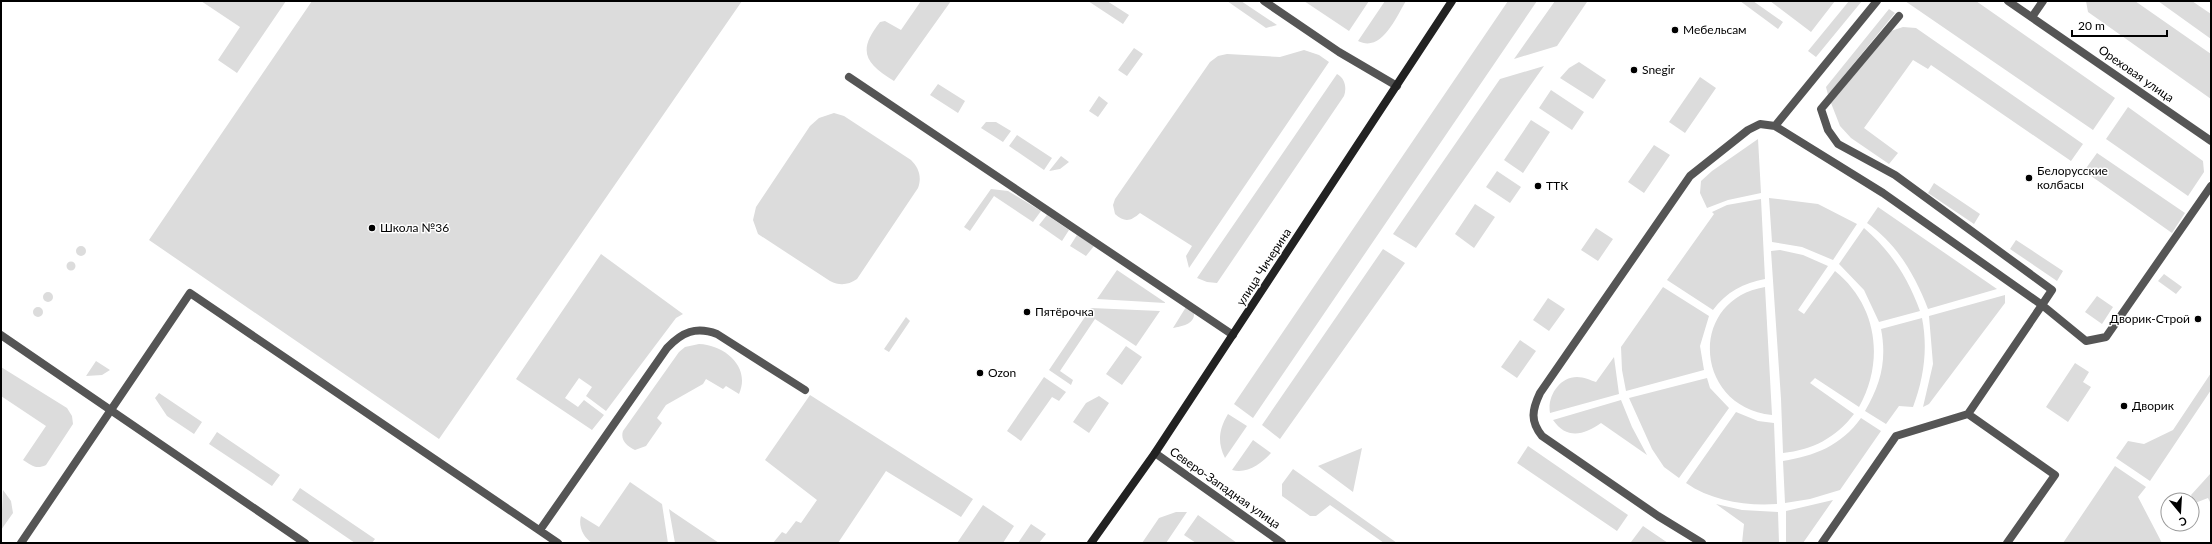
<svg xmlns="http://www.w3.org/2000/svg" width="2212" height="544" font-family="Lato,sans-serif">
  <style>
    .green { fill: #dcdcdc }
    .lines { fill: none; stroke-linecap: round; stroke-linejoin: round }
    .service { stroke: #555; stroke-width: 8 }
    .minor { stroke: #555; stroke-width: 8 }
    .secondary { stroke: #222; stroke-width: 8 }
    .poi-dot { fill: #000; stroke: #fff; stroke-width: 1.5 }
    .labels { text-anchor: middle; stroke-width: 3; stroke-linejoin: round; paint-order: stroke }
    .poi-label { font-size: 12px; fill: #000; stroke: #fff; text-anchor: start }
    .street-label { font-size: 12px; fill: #000; stroke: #fff }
  </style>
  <rect width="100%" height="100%" fill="#fff"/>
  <path class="green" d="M201,1h85l-49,72 -19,-13 22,-33z
    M312,1h430l-303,438 -290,-199z
    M921,1h30l-57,80c-29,-18 -37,-30 -14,-59l5,-1 16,9z
    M1088,1h19l22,14 -6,9z
    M1227,1h14l36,24 -11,3z
    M1304,1h65l-20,30z
    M1385,1h21c-10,16 -24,52 -48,40z
    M1508,1h29l-284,417 -19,-14z
    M1555,1l32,1 -30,44 -43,13z
    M1740,1h13l30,21 -5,7z
    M1770,1h65l-24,31z
    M1849,1h13l-46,56 -8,-6z
    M1905,1h71l139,97 -22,32z
    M2086,1h49l76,53v45l-123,-87z
    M2158,1h34l19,13v25z
    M1889,9l6,4 -67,82 -2,-8z
    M1903,27l13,1 167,116 -12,17 -140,-96 -3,4 -15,-9 -49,68 34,25 -9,11 -38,-26 -11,-12 -9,-23 60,-72z
    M1134,48l9,6 -16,22 -9,-6z
    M1304,50l15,5 10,7 -140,206 -3,-12 6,-10 -52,-33c-9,8 -15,10 -25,1l-2,-9 2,-6 95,-137 8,-6 9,-2 53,3z
    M1579,62l27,18 -13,19 -33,-21 9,-10z
    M1544,66l-128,182 -23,-14 107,-155z
    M1337,74c8,4 10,14 7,22l-127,187 -10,-1 -10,-4z
    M1700,77l16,11 -31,45 -16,-11z
    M938,84l27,17 -7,12 -28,-18z
    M1551,90l33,22 -12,18 -33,-22z
    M1099,96l9,7 -10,14 -9,-6z
    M2128,107l75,54 1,11 -16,24 -82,-57z
    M834,113l10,3 67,44c8,8 11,17 7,28l-61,91c-9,6 -17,7 -27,2l-72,-47 -5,-14 3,-13 54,-81 9,-8z
    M1531,120l19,12 -27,41 -19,-13z
    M986,122h10l15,9 -8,11 -22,-14z
    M1017,135l35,23 -8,12 -35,-24z
    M1758,139l3,54 -33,7 -21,8 -7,-15 1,-12 11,-10z
    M1654,145l16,10 -26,38 -16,-11z
    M2097,153l88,60 -13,20 -88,-62z
    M1061,156l8,6 -9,7 -11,2z
    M1497,171l24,16 -11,16 -24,-16z
    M1934,183l46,31 -6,10 -46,-31z
    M991,189l17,2 33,20 -8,11 -39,-26 -24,35 -6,-4z
    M1769,198l49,6 39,20 -24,36 -31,-13 -30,-5z
    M1761,199l4,80c-21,4 -39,13 -52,31l-46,-30 47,-66 -2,-2 15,-7z
    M1475,204l20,13 -21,31 -19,-14z
    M1878,207l119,82 -69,20c-13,-34 -31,-65 -61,-86z
    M1047,215l22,15 -7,11 -23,-16z
    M1596,228l17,11 -15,22 -17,-11z
    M1864,228c27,23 44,50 56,83l-41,11 -15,-32 -25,-26z
    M1077,235l17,11 -8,10 -16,-10z
    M2016,240l47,31 -6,10 -47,-32z
    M76 251a5 5 0 1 1 10 0a5 5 0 1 1-10 0Z
    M1383,249l22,14 -125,176 -18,-14z
    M1780,250l23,5 25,11 -30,44 6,4 31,-43c42,34 50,89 24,136l-44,-29 -5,5 44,31c-18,24 -42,36 -71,39l-2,-54 -10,-148z
    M601,254l82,60 -7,4 -70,93 -20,-15 6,-9 -13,-9 -14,20 13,9 6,-7 20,15 -12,15 -76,-51z
    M66.5 266a4.5 4.5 0 1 1 9 0a4.5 4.5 0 1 1-9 0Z
    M1117,270l49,33 -69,-4z
    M2164,274l18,13 -6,7 -18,-13z
    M1663,287l46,29 -9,30 4,24 -78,21 -4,-21 -1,-23z
    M1765,287l7,128c-78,-8 -85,-115 -7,-128z
    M43 297a5 5 0 1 1 10 0a5 5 0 1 1-10 0Z
    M2005,295v8l-76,101 -6,3 10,-43 -4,-48z
    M2097,296l16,11 -11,17 -17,-12z
    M1548,298l17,11 -16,22 -16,-11z
    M33 312a5 5 0 1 1 10 0a5 5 0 1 1-10 0Z
    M1186,307l8,6c1,11 -12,13 -21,15z
    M1091,308l69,3 -24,35 -41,-27 -35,52 13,9 -2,5 -22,-15z
    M906,317l4,4 -21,31 -5,-3z
    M1922,318c6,30 2,60 -9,89l-14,-1 -13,18 -21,-13c16,-27 22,-51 16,-82z
    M1520,340l16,11 -19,27 -16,-11z
    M699,344c26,1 52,23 40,50l-13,-8 -3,3 -17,-10 -3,5 -37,21 -9,13 5,5 -16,23 -11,4c-8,-4 -15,-10 -12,-19l56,-79 6,-5z
    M1126,346l16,11 -20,28 -16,-11z
    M1614,357l5,37 -69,19c-3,-16 9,-36 27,-36 7,0 13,3 19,5z
    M96,361l14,9 -8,5 -16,1z
    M2075,363l14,9 -6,10 8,5 -23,35 -22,-15z
    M1,367l66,41 5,8 1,8 -27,41c-10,5 -15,0 -23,-5l23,-34 -45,-30z
    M2211,373v17l-61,91 -34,-23 12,-17 16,3 29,-14z
    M1044,377l22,15 -7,9 -7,-4 -31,44 -14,-10z
    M1707,378l3,10 19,20 -50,70 -15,-11 -12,-18 -23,-51z
    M159,393l43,29 -8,12 -27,-18 -12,-18z
    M810,395l163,104 -12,18 -75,-46 -48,72h-65l9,-11 4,2 10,-13 5,2 16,-23 -52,-40z
    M1099,396l10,7 -20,30 -16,-11 13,-19z
    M1621,400l11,27 15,28 -46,-32c-17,12 -34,17 -48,-3z
    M1736,412l22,9 16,2 3,81c-32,2 -65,-3 -91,-21z
    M1228,414l19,12 -22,32c-8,-16 -6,-29 3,-44z
    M1861,418l20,13 -41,59 -30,9 -25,4 -2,-42c31,-5 58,-15 78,-43z
    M217,432l63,43 -8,11 -63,-42z
    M1253,440l18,13c-10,11 -24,21 -39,17z
    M1528,446l100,69 -11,16 -100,-68z
    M1362,448l-9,44 -35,-26z
    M2115,466l31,21 -8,10 24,46h-99z
    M1293,469l104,74h-13l-54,-38 -14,11h-6l-28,-20v-12z
    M2211,473v31l-3,-6 -13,5 -4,-8z
    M630,482l32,22 6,39h-76c-9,-6 -14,-17 -11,-27l18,11z
    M300,488l75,51 -3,4h-17l-63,-43z
    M3,490l8,11 2,12 -12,17z
    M1833,500l-30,43h-17v-32z
    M1716,504l26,6 36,2 1,31h-37l2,-19z
    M983,505l31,21 -11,17h-46z
    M669,509l4,3 46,31h-44z
    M1176,512h11l-21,31h-24l17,-25z
    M1198,515l39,28h-41l-12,-8z
    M1031,524l15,10 -7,9h-21z
    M1643,526l25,17h-35l-2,-1z"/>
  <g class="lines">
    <path class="service" d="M1264,1l75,51 58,34
      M1899,16l-78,93 7,21 10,14 57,31 157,115 -10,15 44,36 20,-4 105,-151
      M2032,17l11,-16
      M849,77l384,258
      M1775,126l108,67 159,112 -74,109 87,61 -48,68
      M1,335l304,208
      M540,530l127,-182c15,-16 29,-22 50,-14l88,56
      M21,543l169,-250 368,250
      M1702,543l-44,-27 -116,-80c-12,-15 -10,-26 -2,-43l150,-217 58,-46 12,-6 15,2 102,-125
      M1822,543l74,-107 72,-22"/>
    <path class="minor" d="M2008,1l203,140
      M1155,453l127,90"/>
    <path class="secondary" d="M1091,543l64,-90 297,-452"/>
  </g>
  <g class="poi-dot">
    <circle cx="1675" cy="30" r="4"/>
    <circle cx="1634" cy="70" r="4"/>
    <circle cx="2029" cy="178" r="4"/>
    <circle cx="1538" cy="186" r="4"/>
    <circle cx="372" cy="228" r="4"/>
    <circle cx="1027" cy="312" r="4"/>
    <circle cx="2198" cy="319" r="4"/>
    <circle cx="980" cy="373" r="4"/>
    <circle cx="2124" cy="406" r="4"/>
  </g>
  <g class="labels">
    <g class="poi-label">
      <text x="1683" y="34">Мебельсам</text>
      <text x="1642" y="74">Snegir</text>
      <text x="2037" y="175">Белорусские<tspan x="2037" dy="14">колбасы</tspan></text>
      <text x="1546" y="190">ТТК</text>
      <text x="380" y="232">Школа №36</text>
      <text x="1035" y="316">Пятёрочка</text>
      <text x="2190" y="323" text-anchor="end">Дворик-Строй</text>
      <text x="988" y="377">Ozon</text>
      <text x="2132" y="410">Дворик</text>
    </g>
    <g class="street-label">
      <text transform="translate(2136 74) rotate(35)" y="4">Ореховая улица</text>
      <text transform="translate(1264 267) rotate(-57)" y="4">улица Чичерина</text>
      <text transform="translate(1225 488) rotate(35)" y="4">Северо-Западная улица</text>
    </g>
  </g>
  <rect width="2212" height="544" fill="none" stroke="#000000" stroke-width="4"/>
  <g transform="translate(2180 512) rotate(162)"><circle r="19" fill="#ffffff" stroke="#999999"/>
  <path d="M0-3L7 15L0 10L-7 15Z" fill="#000000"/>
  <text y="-6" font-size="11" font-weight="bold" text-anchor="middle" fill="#000000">С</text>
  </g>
  <path d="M2072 30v6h95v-6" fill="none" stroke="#000000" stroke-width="2"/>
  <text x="2078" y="30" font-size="12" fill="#000000" stroke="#ffffff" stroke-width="3" paint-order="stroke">20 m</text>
</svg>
